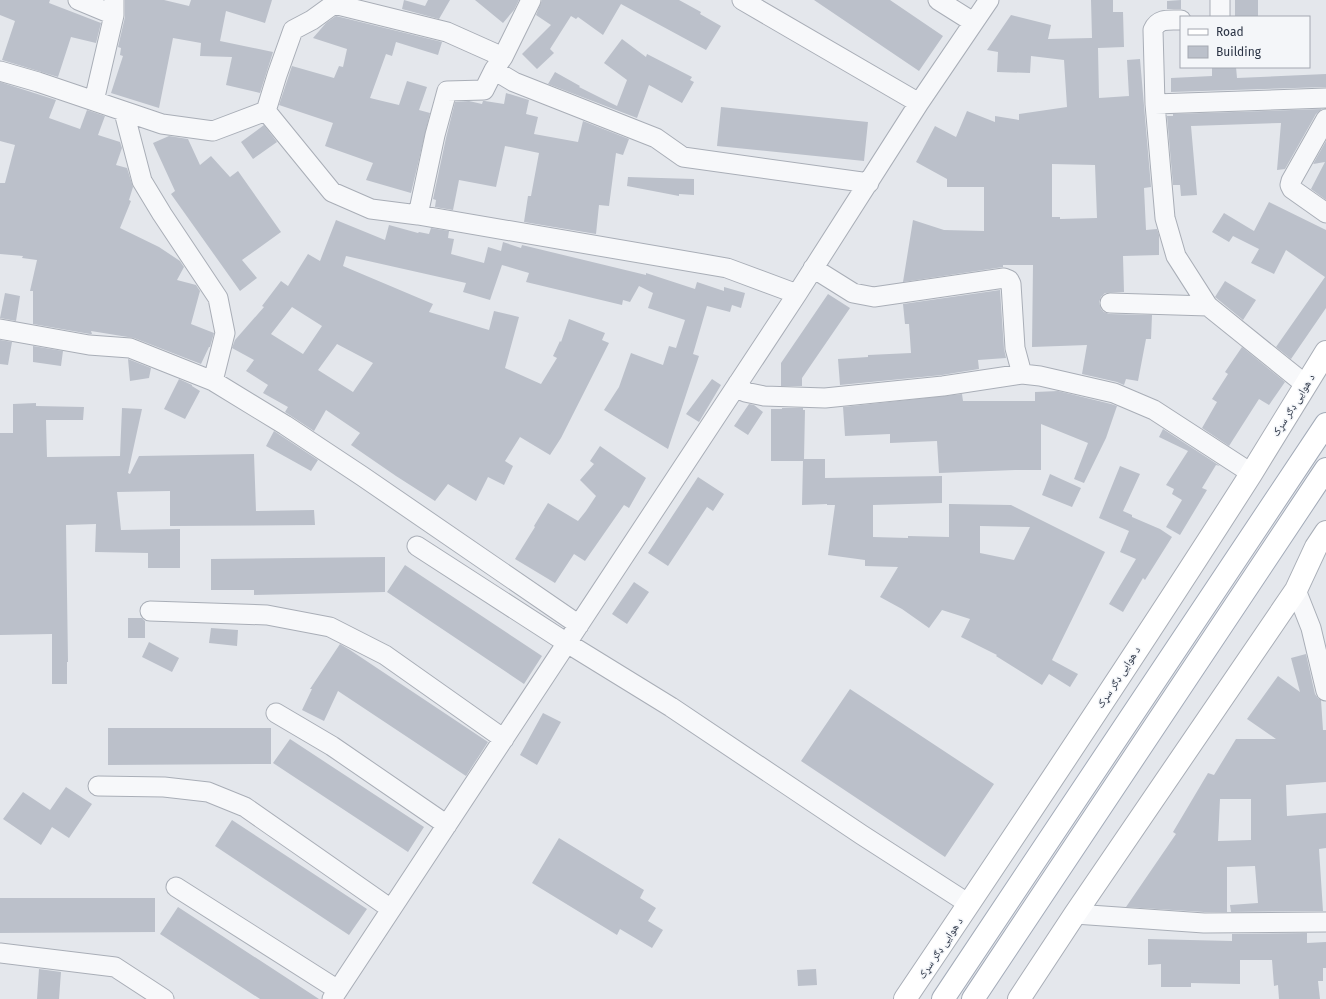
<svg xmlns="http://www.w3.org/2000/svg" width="1326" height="999" font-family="'Fira Sans','Noto Naskh Arabic',sans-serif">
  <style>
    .building { fill: #bbc0ca; fill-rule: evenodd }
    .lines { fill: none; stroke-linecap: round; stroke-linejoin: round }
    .street-casing { stroke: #a9aeb7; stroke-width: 21 }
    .secondary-casing { stroke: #a9aeb7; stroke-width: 24 }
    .primary-casing { stroke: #a3abb8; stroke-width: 24 }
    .street { stroke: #f7f8fa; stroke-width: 19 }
    .secondary { stroke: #fff; stroke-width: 22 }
    .primary { stroke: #fff; stroke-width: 22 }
    .labels { text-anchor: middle; stroke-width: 3; stroke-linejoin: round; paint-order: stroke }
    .street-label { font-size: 11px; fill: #2b3445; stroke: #f4f6f9 }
  </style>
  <rect width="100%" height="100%" fill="#e4e7ec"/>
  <path class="building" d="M0,0h50l-1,3 52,20 -5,20 -25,-6 -13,40 -56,-17 13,-39 -15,-6z
    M125,0h39l25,6 2,-6h81l-7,23 -39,-12 -6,30 53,11 -13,41 -34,-8 6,-28 -32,-1 1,-13 -28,-5 -14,70 -48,-15 12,-37 -3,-1 1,-7 -3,-1 7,-30z
    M404,0l21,6 3,-6h22l-11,19 -37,-10z
    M475,0h44l-5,10 -11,13z
    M542,0h137l22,12 -1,2 21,12 -15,24 -85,-46 -18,31 -25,-18 -2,2 -5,-3 -21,33 4,4 -17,16 -15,-15 29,-29 -15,-10z
    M814,0h76l53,36 -24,35z
    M1091,0h22v12h10l1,35 -26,1 1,50 30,-2 -2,-36 13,-1 11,128 -7,1 2,42 11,-1 2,6v20l-36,1 1,36 -19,1 -4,4 -2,5 2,7 3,3 5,2 43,1 -1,24h-5l-8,42 -12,-2 -2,6 -7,-3 -35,-8 5,-29 -55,2 1,-82h-30v2l-100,15 10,-62 31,10 40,1v-44h-37v-8l-31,-17 19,-36 21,11 11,-26 28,11v-6l24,4v-6l48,-7 -3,-47 -33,-4 -1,17 -33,-1 1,-20 -11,-2 24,-35 40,10 -3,14 44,-1zM1052,164l43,1 2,53 -37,1v-2h-8z
    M1181,0v9h-14v-8z
    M1235,0h23v17h-23z
    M336,16l106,26 -4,13 -42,-13 -4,14 -6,-2 -16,44 29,7 8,-24 20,6 -8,23 11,3 -19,80 -45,-13 7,-17 -48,-17 8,-23 -54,-18 13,-39 42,12 5,-12 4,1 4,-18 -34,-11 13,-15z
    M622,39l24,18 1,-3 45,23 -2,3 4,2 -12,21 -33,-18 -12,33 -89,-34 7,-12 25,14 -1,1 38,19 10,-26 -23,-17z
    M1212,67h24l1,11 89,-4v13l-155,5v-14l41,-2z
    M0,82l56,18 -7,18 31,11 7,-19 18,6 -7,19 22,7 2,6 -6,17 11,3 6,19 -4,13 2,1 -11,27 39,19 21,14 4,6 -7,13 19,5 4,6 -9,33 23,9 -4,14h-1l-8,17 -67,-26 -43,-7 1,3h-2l-57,-10v-33h-3l7,-31 -15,-2 1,-2 -23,-2v-71h5l10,-38 -15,-4z
    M506,93l23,7 -3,14 12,3 -4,17 44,8 5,-21 46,18 -6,16 -7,-2 -7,53 -10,-1 -3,29 -72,-12 4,-26h3l8,-43 -34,-7 -9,41 -37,-7 -6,30 -18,-3 1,-7 -3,-1 13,-61 9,-36 14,-1 13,3 1,-3h2l19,3z
    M721,107l147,15 -4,39 -147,-15z
    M1322,109l-6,5 -31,55 -8,1 4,-47 -90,3 6,69 -16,1 -1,-11h-7l-6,-69h6v-2z
    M264,125l13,17 -24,17 -12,-17z
    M169,136l19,3 12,26 11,-9 19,21 8,-6 43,61 -39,28 15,18 -17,13 -69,-97 4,-3 -22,-48z
    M1326,141v59l-15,-11 14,-27 -12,2z
    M628,177l66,2v16l-15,-1v2l-52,-10z
    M1269,202l57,28v78l-35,51 -15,-12 49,-70 -39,-27 -12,24 -23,-11 8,-14 -26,-13 -4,6 -17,-10 12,-19 30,18z
    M336,220l49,20 4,-15 29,8 1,-1 10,2 2,-6 18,3 -1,7 6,1 -3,15 33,9 4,-16 13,4 2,-9 18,6 1,-3 124,30v-2l49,16 2,-7 27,9v-4l21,6 -4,15 -9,-3 -2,7 -23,-6 -14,48 6,2 -31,93 -64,-39 15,-23 12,-34 32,12 6,-19 7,2 9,-28 -37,-12 5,-15 -14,-7 -9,16 -7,-2 -1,5 -96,-23 3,-9 -27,-8 -12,35 -27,-8 3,-9 -120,-27 -3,10 90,38 -4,8 60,18 5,-19 25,6 -14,51 36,16 16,-26 -4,-2 7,-15 1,1 8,-23 36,14 -3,7 7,3 -48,95 -11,17 -30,-18 -15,24 8,5 -9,19 -16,-8 -12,24 -28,-17 -13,17 -39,-25 -45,-31 9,-12 -34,-23 -12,21 -29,-19 3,-5 -25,-14 5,-8 -22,-14 8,-11 -22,-12 3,-8 29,-33 -2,-1 19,-25 7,5 20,-32 12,7zM292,307l30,19 -19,28 -32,-20zM337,344l36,19 -20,29 -35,-22z
    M1225,281l31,19 -13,20 -28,-23z
    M1000,290l4,59 2,9 -28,2 1,9 -37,6 -102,10 -2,-26 30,-2v-2l43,-2 -2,-29h-4l-2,-20z
    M5,293l15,3 -4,25 -16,-3z
    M828,294l22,14 -48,70v8h-21v-23z
    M0,340l12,2 -4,23 -8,-1z
    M33,346l30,5 -2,15 -28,-4z
    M1242,347l43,35 -16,23 -10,-6 -30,47 -27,-18 15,-26 -5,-3 16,-25 -3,-2z
    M128,359l23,9 -2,10 -19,3z
    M179,379l13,6v1l8,5 -15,28 -21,-10z
    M712,379l9,6 -22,37 -13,-8z
    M1058,391l53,13 6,2 -11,32 -22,45 -10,-4 14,-36 -47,-19v46h-26l-76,3 -2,-32 -47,2v-9l-45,2 -2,-29 119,-13 1,7h72v-9z
    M36,403v3l48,1 -1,13h-37l1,37 73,-1 2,-48 20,1 -14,64 2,1 9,-18 115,-2 2,57 58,-1 1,15 -145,1v-35l-53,1 4,38 59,-1v39h-32v-15l-53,-1 1,-28 -30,1 2,137h-1v22h-15v-50l-52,1v-202h13v-29z
    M749,404l5,1 9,7 -15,23 -14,-9z
    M782,408h21v2h2l-1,49h21v19l117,-2v27l-69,2v32l35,1v-2l41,1v-33l62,1 94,47 -53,108 26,14 -8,13 -21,-13 -7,11 -46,-29 1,-1 -36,-18 9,-18 -28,-9 -13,18 -27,-19 -22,-12 18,-30 -33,-1v-6l-37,-5 7,-50h-8v-1l-25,1 1,-44h-32v-52h11zM980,526l50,1 -16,33 -34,-7z
    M1163,429l57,37 -4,-1 -14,23 5,2 -27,45 -14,-8 16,-27 -10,-6 2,-5 -8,-4 22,-34 -29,-14z
    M274,431l44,29 -7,11 -45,-25z
    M600,446l46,32 -17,30 -5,-3 -39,56 -11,-7 -19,29 -40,-24 20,-32 -1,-1 14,-23 30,18 8,-10 10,-15 -16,-16 14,-16 -4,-3z
    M1120,466l20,8 -17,37 9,4v2l28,12 12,8 -27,43 -2,-2 -20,34 -14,-8 27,-45 -16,-7 9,-21 -30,-13z
    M1050,474l31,14 -9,19 -30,-12z
    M698,477l26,17 -11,17 -6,-4 -39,59 -20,-13z
    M385,557v35l-131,3v-5h-43v-31z
    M405,565l137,91 -18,28 -137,-92z
    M634,582l15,10 -22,32 -15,-10z
    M128,618h14l3,3v17h-17z
    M211,628l27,2 -1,16 -28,-3z
    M149,642l30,16 -7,14 -30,-15z
    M340,644l10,6 138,92 -22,34 -128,-85 -14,30 -22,-11 10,-21h-2z
    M1306,654l9,40 3,4 3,2 2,30h3v52l-40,3 1,31 39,-3v35l-7,1 4,62 -92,1 -1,-7 28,-2 -3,-37 -28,1v45h-23l-78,-5 50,-73 -3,-2 35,-59 6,2 22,-36h40l-29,-20 31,-43 22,16 -9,-34zM1220,799h31v41l-33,1z
    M850,689l144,95 -49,73 -144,-96z
    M543,713l18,9 -24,43 -17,-10z
    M108,728h163v36l-163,1z
    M290,739l134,88 -16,25 -135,-89z
    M66,787l26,17 -23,34 -17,-11 -11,18 -38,-26 20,-27 27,18z
    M232,820l135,89 -18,26 -134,-89z
    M559,838l85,52 -4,8 16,10 -8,13 15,9 -11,18 -32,-19 -3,6 -85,-52z
    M0,898h155v34l-155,1z
    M178,907l141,92h-59l-100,-65z
    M1307,933v10l19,-1v26h-3v13h-5l2,18h-41l-1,-14 -4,1 -2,-26h-32v24l-49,-1v4h-30v-23l-13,1v-26l84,2v-7z
    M39,969l22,3 -2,27h-22z
    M816,969l1,16 -19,1 -1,-16z"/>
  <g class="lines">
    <defs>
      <path id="street" d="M78,0l36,15
        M742,0l177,103
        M938,0l35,22
        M1220,17v-17
        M1181,20c-12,0 -23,-2 -28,10l2,74 10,114 11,38 32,50 98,79
        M494,70l20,12 142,56 27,19 186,26
        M0,71l38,11 124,42 51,7 53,-20
        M94,101l20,-86v-15
        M1155,104l171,-6
        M266,111l66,81 39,17 47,6 309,53 70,26
        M266,111l11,-36 16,-45 19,-10 22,-16 113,28 56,25
        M124,112l18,69 20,33 56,84 7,35 -12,48
        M1326,119l-35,62 -1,4 2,4 34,24
        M418,215l17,-80 12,-44 37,-1 10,-20 9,-13 28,-57
        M813,268l40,25 21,4 130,-19 5,2 2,4 4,64 7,26
        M1110,303l98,3
        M0,329l89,16 41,3 83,33 72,44 77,51 217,149
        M738,383l7,9 19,4 61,2 118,-12 79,-12 18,2 74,17 40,17 97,63
        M417,546l150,97 104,64 191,128 107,69
        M1296,590l15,38 15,63
        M150,611l117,4 63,12 55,28 119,84
        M276,713l56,33 115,79
        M98,786l66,1 44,5 37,15 146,102
        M176,887l162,103
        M1075,914l129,9 122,-1
        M0,953l115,14 49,32
        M332,999l465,-705 122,-191 70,-103"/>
      <path id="secondary" d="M905,999c117,-174 233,-348 346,-525 25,-40 50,-81 75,-122
        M1019,999l56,-85 221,-324 20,-43 10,-15"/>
      <path id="primary" d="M943,999l383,-575
        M973,999l353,-530"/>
    </defs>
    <use href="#street" class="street-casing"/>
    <use href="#secondary" class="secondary-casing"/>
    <use href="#primary" class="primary-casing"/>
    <use href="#street" class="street"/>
    <use href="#secondary" class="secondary"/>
    <use href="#primary" class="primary"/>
  </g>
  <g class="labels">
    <g class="street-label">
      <text transform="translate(1293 405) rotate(-58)" y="4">د هوایی ډګر سړک</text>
      <text transform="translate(1118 677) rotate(-57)" y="4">د هوایی ډګر سړک</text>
      <text transform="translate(940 948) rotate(-56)" y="4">د هوایی ډګر سړک</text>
    </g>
  </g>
  <rect x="1180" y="16" width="130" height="52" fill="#f4f6f9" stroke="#a4a8b1"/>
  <rect x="1188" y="29" width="20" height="6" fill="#ffffff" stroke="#a4a8b1"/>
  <text x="1216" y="36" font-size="12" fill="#2b3445">Road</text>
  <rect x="1188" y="46" width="20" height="12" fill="#bbc0ca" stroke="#a4a8b1"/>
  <text x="1216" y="56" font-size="12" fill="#2b3445">Building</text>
</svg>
